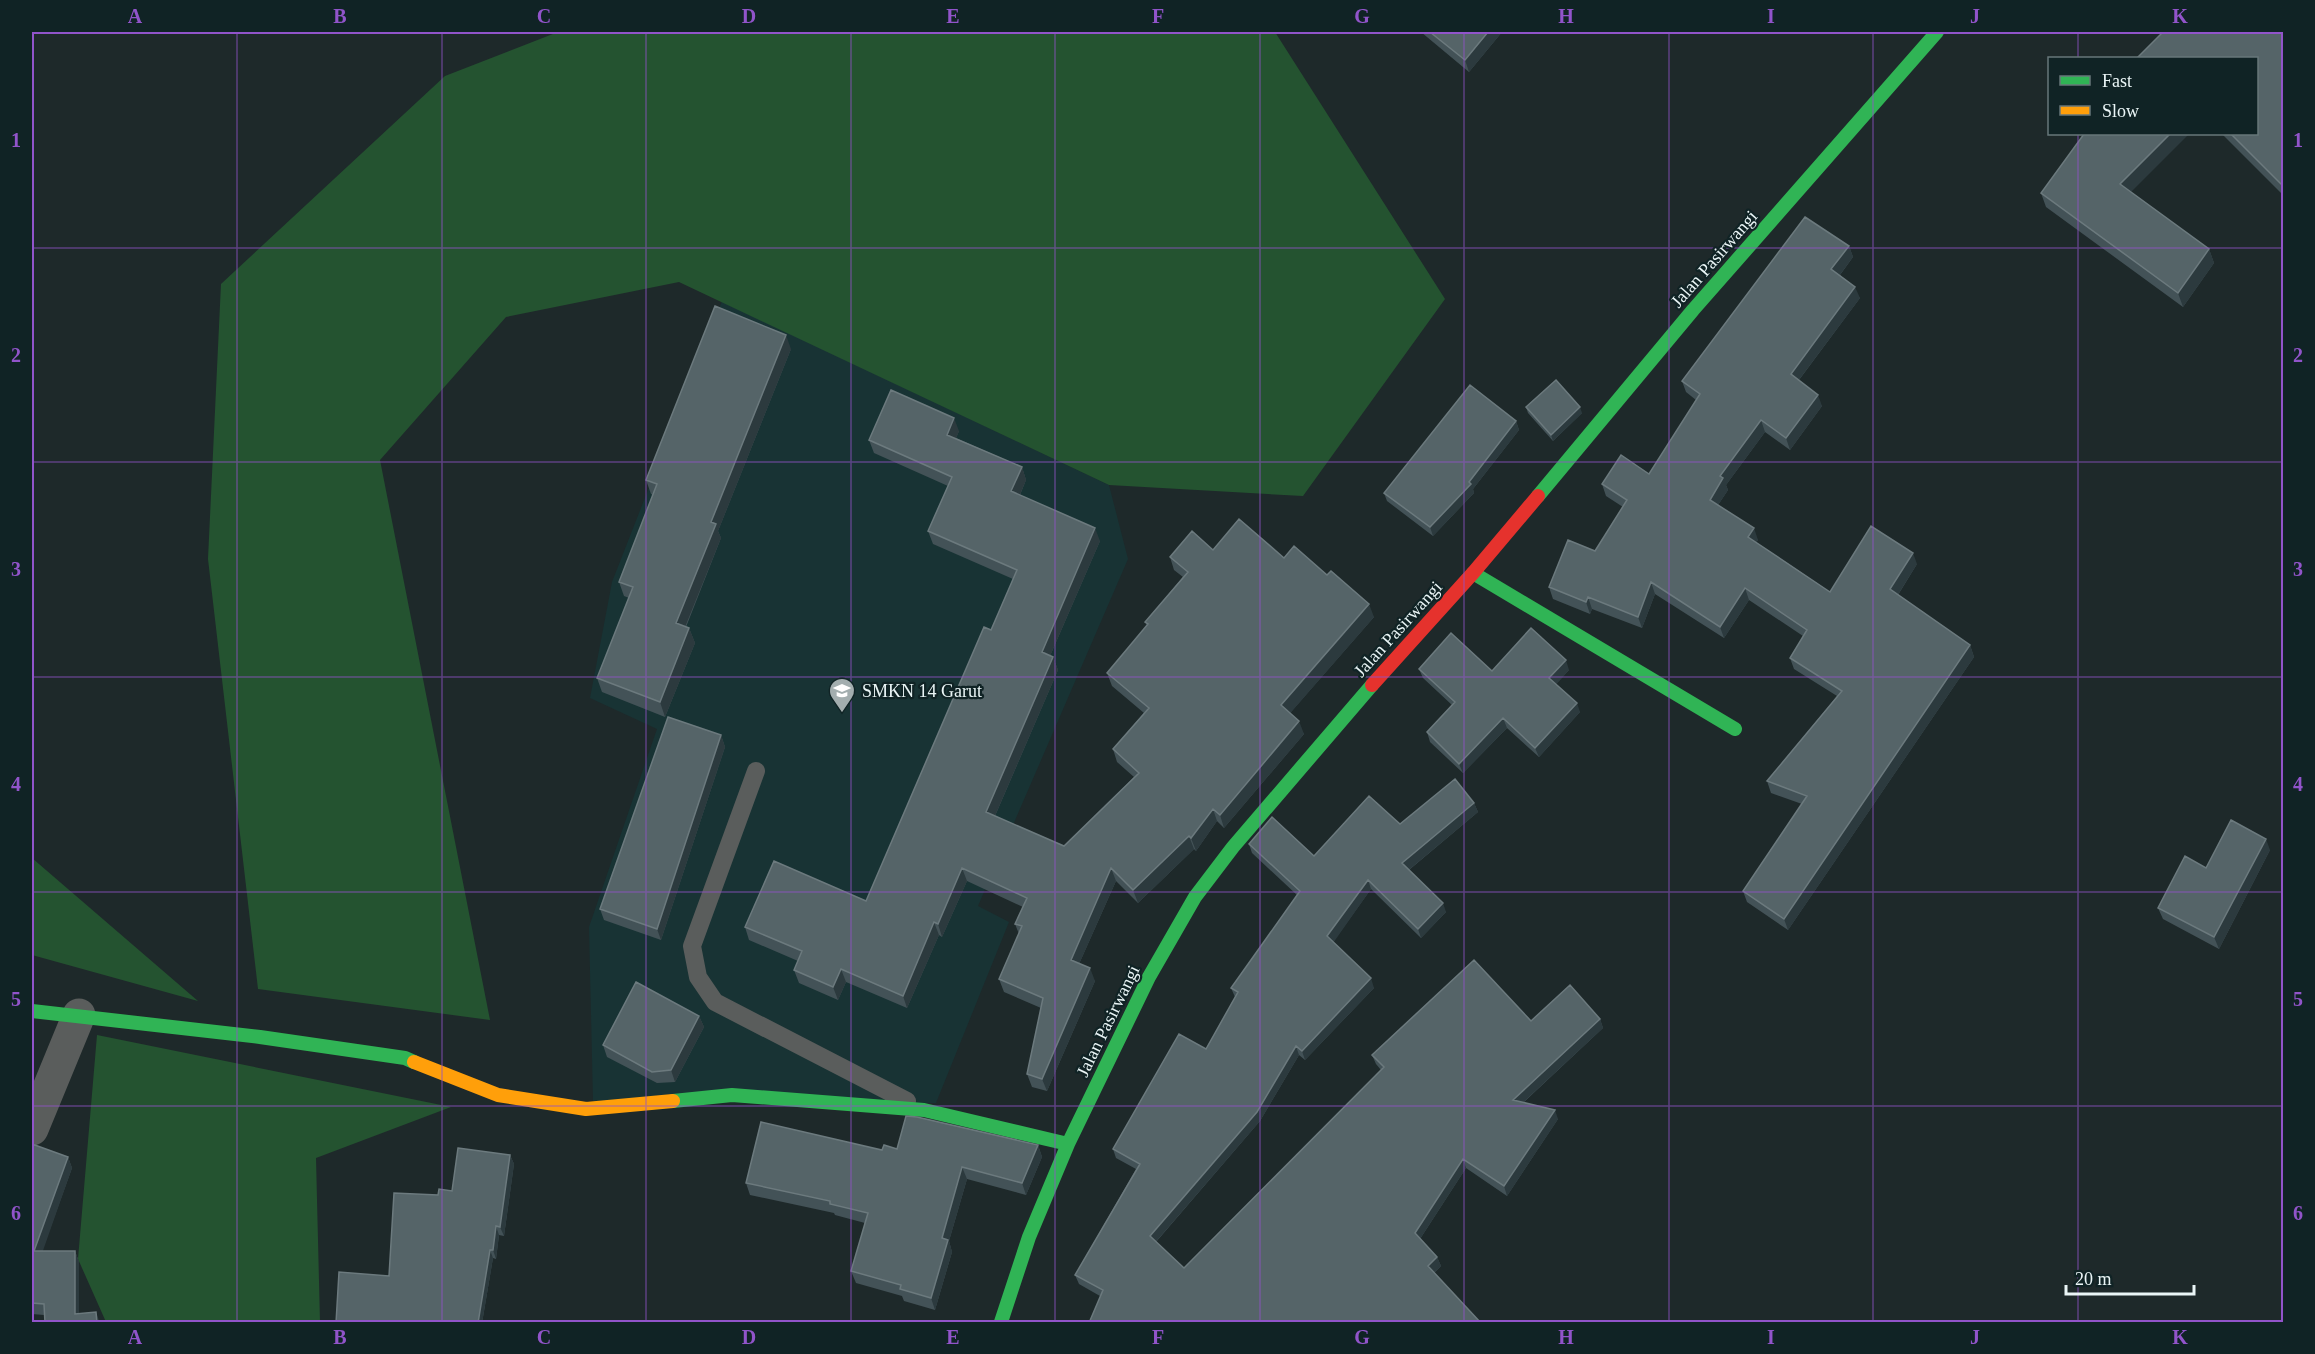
<svg xmlns="http://www.w3.org/2000/svg" width="2315" height="1354" font-family="'Times New Roman',serif">
  <style>
    .built { fill: #183334 }
    .green { fill: #245330 }
    .lines { fill: none; stroke-linecap: round; stroke-linejoin: round }
    .lane { stroke: #5a5d5c; stroke-width: 18 }
    .street { stroke: #5a5d5c; stroke-width: 33 }
    .fast { stroke: #30b455; stroke-width: 14 }
    .slow { stroke: #ff9f0a; stroke-width: 14 }
    .jam { stroke: #e5322d; stroke-width: 14 }
    .wall { fill: #435257 }
    .shaded-wall { fill: #2c3a3e }
    .building { fill: #556468; stroke: #6c7a7e; stroke-width: 1.5 }
    .grid { fill: none; stroke: #9154ca; stroke-width: 1.5; stroke-opacity: 0.55 }
    .labels { text-anchor: middle; stroke-width: 4.5; stroke-linejoin: round; paint-order: stroke }
    .street-label { font-size: 18px; fill: #eaf5f6; stroke: #102325 }
    .poi-label { font-size: 18px; fill: #eaf5f6; stroke: #102325; text-anchor: start }
    .neatline { fill: none; stroke: #9154ca; stroke-width: 2 }
    .grid-label { font-size: 20px; text-anchor: middle; font-weight: bold; fill: #9154ca }
  </style>
  <rect width="100%" height="100%" fill="#1e292a"/>
  <path class="built" d="M722,301l387,184 19,74 -150,347 31,16 -73,181 -343,-2 -4,-174 68,-198 -67,-31 22,-116z"/>
  <path class="green" d="M558,32h717l170,267 -142,197 -194,-11 -430,-203 -173,35 -126,143 110,560 -232,-31 -50,-430 13,-275 224,-208z
    M32,858l166,143 -166,-46z
    M97,1035l354,72 -135,51 4,164h-214l-28,-63z"/>
  <g class="lines">
    <path class="lane" d="M756,771l-64,175 6,31 17,25 192,99"/>
    <path class="street" d="M32,1129l47,-114"/>
    <path class="fast" d="M1538,496l155,-186 244,-278
      M1473,573l262,156
      M32,1011l228,26 145,21 9,4
      M673,1101l59,-6 192,15 144,34
      M1001,1322l28,-85 39,-93 81,-167 46,-80 38,-50 139,-162"/>
    <path class="slow" d="M414,1062l84,33 88,14 87,-8"/>
    <path class="jam" d="M1372,685l101,-112 65,-77"/>
  </g>
  <path class="wall" d="M1421,32h81l-33,40z
    M2283,32v163l-61,-61h34z
    M2131,192l78,57 5,14 -31,44 -137,-100 -5,-14z
    M1849,246l4,11 -13,18 20,23 -61,82 23,26 -32,44 -25,-18 -39,53 2,5 -10,15 40,35 -2,2 74,50 87,-28 -19,31 72,50 4,12 -186,273 -41,-28 -4,-11 59,-87 -31,-11 -4,-12 70,-85 -43,-27 -4,-11 13,-22 -54,-36 -25,38 -69,-44 -13,34 -50,-19 -2,5 -37,-15 -4,-12 46,-36 28,-44 -17,-11 -4,-12 47,-10 47,-74 -10,-8 -4,-11z
    M791,349l-73,182 3,7 -35,89 3,1 6,15 -30,74 -63,-25 -5,-14 32,-80 -5,-2 -5,-14 34,-87 -2,-1 -5,-14z
    M1526,407l56,6 -29,28 -25,-28z
    M1516,421l3,9 -46,59 1,4 -41,43 -46,-35 -3,-8z
    M959,431l-3,7 66,29 4,13 -6,15 80,46 -50,115 3,1 5,13 -63,146 69,30 70,-69 -17,-15 -4,-13 31,-36 -32,-27 -5,-13 40,-47 -2,-4 38,-45 -9,-7 -4,-13 43,-7 71,8 90,59 -84,96 14,21 -80,94 -7,-7 -21,30 -2,-2 -56,54 -22,-22 -37,83 16,17 -48,110 -15,-4 -5,-13 14,-66 -37,-16 -5,-13 20,-45 -4,-10 8,-17 -56,-26 -25,56 -3,-2 -32,73 -61,-26 -8,18 -39,-17 -5,-13 4,-9 -49,-21 -4,-13 121,-26 125,-271 22,-51 -80,-35 -5,-13 20,-45 -74,-33 -5,-13z
    M1419,669l73,2 77,-1 -13,14 24,28 -41,45 -32,-29 -44,45 -33,-31 -3,-10 25,-27 -29,-27z
    M721,735l4,12 -64,193 -57,-20 -4,-11z
    M1474,803l4,9 -69,58 37,42 -25,26 -50,-49 -38,53 41,46 -69,72 -6,-5 -39,66 -104,121 28,26 197,-198 -5,-6 -4,-9 159,-34 69,-2 3,9 -79,74 34,17 -51,77 -41,-28 -46,71 17,18 4,9 -7,7 -334,23 -21,-12 -4,-9 61,-106 -20,-11 -3,-9 93,-100 29,-52 -4,-9 66,-93 -45,-42 -3,-9 65,12 86,-32z
    M2270,850l-51,99 -56,-30 -5,-11 48,-40z
    M699,1016l5,11 -29,55 -18,1 -50,-26 -4,-12z
    M32,1144l36,13 4,11 -30,83h33l4,11 -35,53 -12,-1z
    M1038,1145l4,12 -16,38 -59,-16 -18,62 3,11 -17,58 -31,-9 -2,-5 -46,-13 -5,-12 14,-48 -30,-8 -1,-2 -84,-18 -4,-12 136,-33z
    M510,1155l4,9 -10,72 -5,-1 -3,24 -3,-1 -11,65h-146l53,-47 63,-85z"/>
  <path class="shaded-wall" d="M1488,32h14l-33,40 -4,-12z
    M2170,134h19l-64,64 -5,-14z
    M1849,246l4,11 -17,23 -5,-11z
    M2209,249l5,14 -31,44 -5,-14z
    M1855,287l5,11 -65,87 -4,-11z
    M786,335l5,14 -73,182 3,7 -40,99 -5,-14 35,-101z
    M1818,395l4,11 -32,44 -4,-12z
    M1580,407l2,6 -29,28 -2,-6z
    M954,418l5,13 -7,17 -5,-13z
    M1761,420l4,12 -39,53 2,5 -14,21 -4,-11 10,-24z
    M1516,421l3,9 -46,59 1,4 -41,43 -3,-9 39,-45z
    M1022,467l4,13 -10,24 -5,-13z
    M1095,528l5,13 -54,124 -4,-13z
    M1754,528l4,12 -6,8 -4,-11z
    M1913,553l4,11 -23,37 -4,-12z
    M1651,582l4,12 -13,34 -4,-11z
    M1745,588l4,12 -25,38 -4,-11z
    M1588,597l4,12 -2,5 -4,-12z
    M1369,604l5,13 -88,101 -5,-13z
    M689,628l6,15 -30,74 -5,-15z
    M1970,645l4,12 -186,273 -4,-11z
    M1053,657l5,13 -67,155 -5,-13z
    M1566,660l3,10 -16,18 -4,-10z
    M1577,703l3,9 -41,45 -4,-9z
    M1503,718l4,10 -44,45 -4,-9z
    M1299,721l5,13 -80,94 -4,-13z
    M721,735l4,12 -64,193 -4,-11z
    M1474,803l4,9 -73,61 -3,-10z
    M1213,809l4,12 -21,30 -5,-13z
    M1189,836l5,13 -56,54 -5,-13z
    M2266,839l4,11 -51,99 -5,-12z
    M962,868l5,13 -25,56 -4,-13z
    M1111,868l5,13 -41,92 -4,-13z
    M1368,880l3,9 -40,57 -4,-10z
    M1443,903l3,9 -25,26 -3,-9z
    M934,922l5,13 -32,73 -4,-12z
    M1090,968l5,13 -48,110 -5,-12z
    M841,969l5,13 -8,18 -5,-13z
    M1371,978l3,10 -69,72 -3,-9z
    M699,1016l5,11 -29,55 -4,-12z
    M1600,1019l3,9 -87,81 -3,-9z
    M1296,1046l3,9 -39,66 -107,124 -3,-9z
    M1555,1110l3,9 -51,77 -3,-10z
    M1038,1145l4,12 -16,38 -4,-12z
    M510,1155l4,9 -10,72 -4,-9z
    M68,1157l4,11 -33,94 -5,-11z
    M1463,1159l3,9 -48,74 -3,-9z
    M962,1167l5,12 -18,62 3,11 -17,58 -4,-12 11,-60z
    M496,1226l3,9 -3,24 -3,-9z
    M490,1250l3,8 -11,65h-4z
    M75,1251l4,11v61l-4,-9z
    M1437,1257l4,9 -10,9 -3,-9z
    M96,1312l4,11h-3z"/>
  <path class="building" d="M1430,32h58l-23,28z
    M2163,32h120v154l-52,-52h25v-76h-119z
    M2084,134h86l-50,50 89,65 -31,44 -137,-100z
    M1805,217l44,29 -18,23 24,18 -64,87 27,21 -32,43 -25,-18 -41,56 3,2 -13,22 44,28 -6,9 82,55 41,-66 42,27 -23,36 80,56 -186,274 -41,-28 64,-95 -40,-15 75,-90 -52,-33 17,-28 -62,-42 -25,39 -69,-45 -13,35 -50,-20 -2,5 -37,-15 19,-47 27,11 32,-51 -25,-16 19,-29 28,19 51,-80 -18,-13z
    M715,306l71,29 -75,187 5,2 -40,99 13,5 -29,74 -63,-24 36,-91 -14,-5 38,-98 -11,-4z
    M1556,380l24,27 -29,28 -25,-28z
    M1470,385l46,36 -47,61 2,2 -41,43 -46,-34z
    M891,390l63,28 -7,17 75,32 -11,24 84,37 -53,124 11,5 -67,155 78,34 75,-73 -26,-24 36,-41 -42,-35 41,-49 -3,-2 43,-50 -18,-15 22,-26 21,19 26,-31 45,39 10,-12 33,29 4,-4 38,33 -88,101 18,16 -79,94 -7,-6 -22,29 -2,-2 -56,54 -22,-22 -40,92 19,8 -48,111 -15,-5 16,-76 -44,-19 23,-53 -7,-2 12,-26 -65,-30 -24,56 -4,-2 -31,74 -62,-27 -8,18 -39,-17 8,-19 -57,-24 29,-66 92,40 118,-274 7,3 26,-60 -89,-39 24,-54 -83,-37z
    M1531,628l35,32 -17,18 28,25 -42,45 -32,-30 -44,46 -32,-32 28,-30 -36,-33 32,-36 41,38z
    M668,717l53,18 -64,194 -57,-20z
    M1455,779l19,24 -72,60 41,40 -25,26 -50,-49 -41,56 44,42 -69,73 -6,-5 -39,66 -107,124 34,32 200,-201 -12,-12 102,-95 57,61 39,-36 30,34 -87,81 42,10 -51,76 -41,-27 -48,74 22,24 -9,9 53,57h-392l14,-33 -28,-15 65,-111 -27,-15 66,-115 27,15 32,-57 -7,-4 69,-97 -51,-47 23,-27 42,39 55,-60 31,28z
    M2231,820l35,19 -52,98 -56,-29 27,-52 21,12z
    M636,982l63,34 -28,54 -19,2 -49,-27z
    M906,1116l11,1 121,28 -16,38 -60,-16 -20,71 6,2 -17,58 -31,-9 1,-4 -50,-14 17,-58 -38,-9v-3l-84,-18 15,-61 121,28 2,-5 13,4z
    M32,1144l36,13 -34,94h41v63l21,-2 1,11h-52l-1,-19 -12,-1z
    M458,1148l52,7 -10,72 -4,-1 -3,24h-3l-12,73h-142l3,-51 50,4 5,-83 44,2 1,-6 13,2z"/>
  <path class="grid" d="M237,32v1290M442,32v1290M646,32v1290M851,32v1290M1055,32v1290M1260,32v1290M1464,32v1290M1669,32v1290M1873,32v1290M2078,32v26M2078,134v1188M32,248h2252M32,462h2252M32,677h2252M32,892h2252M32,1106h2252"/>
  <defs>
    <symbol id="school-pin" viewBox="-11 -11 22 30"><path d="M0 17L-7.5 6A9.5 9.5 0 1 1 7.5 6Z" fill="#a3aeaf" stroke="#102325"/><path d="M0-5L7-2L0 1L-7-2ZM-4 1L0 2.5L4 1V4Q0 6-4 4Z" fill="#fff"/></symbol>
  </defs>
  <g fill-rule="evenodd">
    <use href="#school-pin" x="827" y="676" width="30" height="40"/>
  </g>
  <g class="labels">
    <g class="street-label">
      <text transform="translate(1714 259) rotate(-49)" y="6">Jalan Pasirwangi</text>
      <text transform="translate(1398 629) rotate(-48)" y="6">Jalan Pasirwangi</text>
      <text transform="translate(1108 1021) rotate(-64)" y="6">Jalan Pasirwangi</text>
    </g>
    <g class="poi-label">
      <text x="862" y="697">SMKN 14 Garut</text>
    </g>
  </g>
  <rect width="2315" height="1354" fill="none" stroke="#102325" stroke-width="66"/>
  <rect x="2048" y="57" width="210" height="78" fill="#102325" stroke="#677779" stroke-width="1.5"/>
  <rect x="2060" y="76" width="30" height="9" fill="#30b455" stroke="#677779" stroke-width="1.5"/>
  <text x="2102" y="87" font-size="18" fill="#eaf5f6">Fast</text>
  <rect x="2060" y="106" width="30" height="9" fill="#ff9f0a" stroke="#677779" stroke-width="1.5"/>
  <text x="2102" y="117" font-size="18" fill="#eaf5f6">Slow</text>
  <path d="M2066 1285v9h128v-9" fill="none" stroke="#eaf5f6" stroke-width="3"/>
  <text x="2075" y="1285" font-size="18" fill="#eaf5f6" stroke="#102325" stroke-width="4.5" paint-order="stroke">20 m</text>
  <rect x="33" y="33" width="2249" height="1288" class="neatline"/>
  <g class="grid-label">
    <text x="135" y="23">A</text>
    <text x="340" y="23">B</text>
    <text x="544" y="23">C</text>
    <text x="749" y="23">D</text>
    <text x="953" y="23">E</text>
    <text x="1158" y="23">F</text>
    <text x="1362" y="23">G</text>
    <text x="1566" y="23">H</text>
    <text x="1771" y="23">I</text>
    <text x="1975" y="23">J</text>
    <text x="2180" y="23">K</text>
    <text x="16" y="147">1</text>
    <text x="2298" y="147">1</text>
    <text x="16" y="362">2</text>
    <text x="2298" y="362">2</text>
    <text x="16" y="576">3</text>
    <text x="2298" y="576">3</text>
    <text x="16" y="791">4</text>
    <text x="2298" y="791">4</text>
    <text x="16" y="1006">5</text>
    <text x="2298" y="1006">5</text>
    <text x="16" y="1220">6</text>
    <text x="2298" y="1220">6</text>
    <text x="135" y="1344">A</text>
    <text x="340" y="1344">B</text>
    <text x="544" y="1344">C</text>
    <text x="749" y="1344">D</text>
    <text x="953" y="1344">E</text>
    <text x="1158" y="1344">F</text>
    <text x="1362" y="1344">G</text>
    <text x="1566" y="1344">H</text>
    <text x="1771" y="1344">I</text>
    <text x="1975" y="1344">J</text>
    <text x="2180" y="1344">K</text>
  </g>
</svg>
